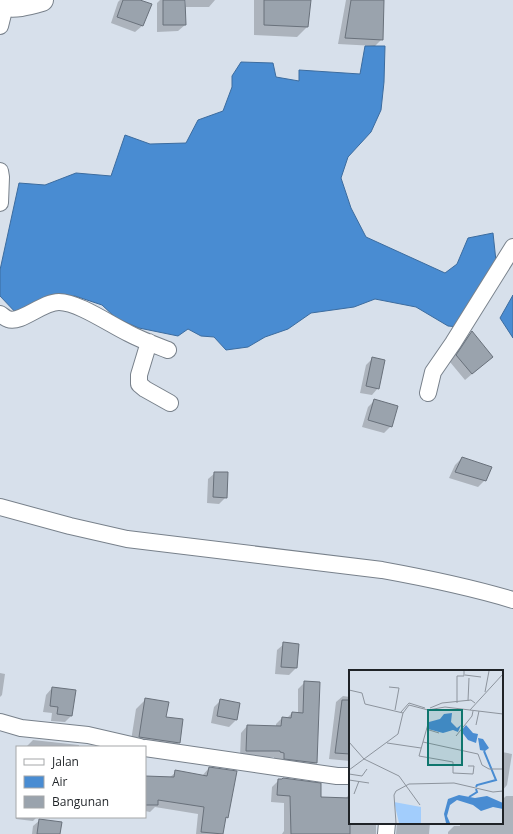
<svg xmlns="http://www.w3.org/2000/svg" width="513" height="834" font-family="'Open Sans',sans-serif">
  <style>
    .water { fill: #498cd2; stroke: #3c6c9f }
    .shadow { fill: #0003 }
    .building { fill: #9aa3ad; stroke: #69717b }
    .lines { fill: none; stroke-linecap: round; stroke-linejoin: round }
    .street-casing { stroke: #78818b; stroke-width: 18 }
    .secondary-casing { stroke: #78818b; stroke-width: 24 }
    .street { stroke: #fff; stroke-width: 16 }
    .secondary { stroke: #fff; stroke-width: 22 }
    .inset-river { fill: none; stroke: #498cd2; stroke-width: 2 }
    .inset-road { fill: none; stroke: #8d949d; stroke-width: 1 }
    .view { fill: #0f766e; fill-opacity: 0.15; stroke: #0f766e; stroke-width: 2 }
    .inset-edge { fill: none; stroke: #1f2327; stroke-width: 2 }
  </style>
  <rect width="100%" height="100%" fill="#d7e0eb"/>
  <path class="water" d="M365,46h20l-1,36 -3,28 -10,22 -23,25 -7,21 10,30 15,29 79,36 12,-9 11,-26 25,-5 3,28 -37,66 -11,-1 -32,-19 -41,-8 -21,8 -43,6 -23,16 -23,8 -17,10 -22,3 -12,-13 -13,-1 -13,-7 -10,7 -39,-8 -23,-10 -14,-13 -27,-9 -27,4 -30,15 -18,-19v-26l19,-87 26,2 31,-12 35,3 14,-41 25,9 36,-1 12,-23 25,-9 9,-24v-11l9,-14 32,1 3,14 23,4v-11l61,4z
    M513,295v43l-13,-20z"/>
  <path class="shadow" d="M120,0h17l14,5 -9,21 -7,6 -24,-9 7,-21z
    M160,0h24l1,25 -7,6 -21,1v-29z
    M186,0h29l-6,7h-23z
    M254,0h56l-3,27 -10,10 -43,-2z
    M346,0h37l-1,39 -7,7 -37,-2z
    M471,333l14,30 -20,17 -15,-18 15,-23z
    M373,358l5,30 -6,7 -12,-2 6,-28z
    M374,401l17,25 -7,7 -22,-6 6,-20z
    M462,458l23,22 -7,7 -29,-9 6,-13z
    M215,473l11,24 -7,7 -12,-1 1,-24z
    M284,644l14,1 -2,23 -7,7 -14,-1 2,-24z
    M0,673l5,1 -3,21 -2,2z
    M305,682l14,1 -3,80 -6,6 -32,-4v-6l-4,-1v-1h-34l1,-24 6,-7 29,1v-3l6,-6h5l5,-5h6v-24z
    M52,688l19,28 -6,6 -14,-1 1,-8 -9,-1 3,-17z
    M343,696l7,1v64l-21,-2 7,-57z
    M146,699l19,19 17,2 -3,23 -10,10 -39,-6 6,-38z
    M221,700l18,4 -3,16 -7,7 -18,-4 3,-16z
    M33,740l46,5v2h-53z
    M502,752l10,2 -5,31 -5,6z
    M209,768l18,49 -3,3 -2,14h-26l2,-20 -43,-7 -5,5 -5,-1v-34l24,1 7,-6 26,4z
    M279,780l41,18 25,1 5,-5v29h26v11h-94l2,-3v-28l-13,-1 1,-15z
    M506,796h7v38h-65v-2l6,-6h6v-3h42v-23z
    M17,808v9h20l-4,4 -17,-2z
    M40,820l19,14h-27l1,-8z
    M397,823h33l-1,11h-33z"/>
  <path class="building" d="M123,0h17l12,4 -9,22 -26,-9z
    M163,0h22l1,25h-23z
    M264,0h47l-3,27 -44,-2z
    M351,0h33l-1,40 -38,-2z
    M472,331l21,26 -21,17 -16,-19z
    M372,357l13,3 -6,29 -13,-3z
    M374,399l24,7 -6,21 -24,-7z
    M462,457l30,10 -6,14 -31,-9z
    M214,472h14l-1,26 -14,-1z
    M283,642l16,2 -2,24 -16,-1z
    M304,681l16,1 -3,81 -33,-4v-6l-4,-1v-1h-34l1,-26 34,1 1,-9 9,1 1,-6 11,1z
    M52,687l24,3 -4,26 -15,-2 1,-7 -8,-1z
    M145,698l24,4 -3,15 17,2 -3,24 -41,-6z
    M220,699l20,4 -3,17 -20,-4z
    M342,700h8v54l-15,-1z
    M209,767l28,4 -9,47 -2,-1 -3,17 -22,-2 3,-25 -46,-7v5h-13v-29l29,1 1,-7 32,6z
    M283,778l38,5v14l29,1v36h-59l-1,-38 -13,-1 1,-16h4z
    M39,819l23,3 -2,12h-23z"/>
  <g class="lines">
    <defs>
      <path id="street" d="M0,26l5,-20
        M0,171l1,6 -1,26
        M0,314c2,1 5,4 8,5 13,5 34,-17 51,-17 19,0 52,23 69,31 13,7 27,12 40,17
        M149,342l-10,33v9l6,5 25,14
        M428,393l5,-21 20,-29 60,-96
        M0,507l70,19 57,13 255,31c44,8 88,17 131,30
        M0,722l21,6 67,7 52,12
        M145,748l192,28h13
        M386,834l1,-11"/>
      <path id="secondary" d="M0,4c14,4 28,0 42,-4"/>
    </defs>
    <use href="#street" class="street-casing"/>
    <use href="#secondary" class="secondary-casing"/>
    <use href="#street" class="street"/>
    <use href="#secondary" class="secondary"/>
  </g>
  <g transform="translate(349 670)">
    <rect width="154" height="154" fill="#d7e0eb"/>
    <path d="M45,132l27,5v16h-22z" fill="#a2cdfc"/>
    <path d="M103,43l-1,9 6,6 4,-3 -3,7 -5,-2 -10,3 -15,-4 1,-7 11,-3 4,-5zM117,55l7,8 5,1 -2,9 -8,-3 -7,-9zM129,68l5,1 6,9 -4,3 -5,-1zM110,125l16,3 12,-2 16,7v6l-10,-2 -12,4 -8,-6 -16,-5 -7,5 -3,11 3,7h-4l-2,-9 4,-15z" fill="#498cd2"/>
    <path class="inset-river" d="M127,117l1,-2 19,-5 -12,-29M120,127l8,-5 -1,-3"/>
    <path class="inset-road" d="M116,5l16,2M40,17l10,1 -4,22M0,20l13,3 3,11 38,9M136,22l4,-21M119,31l1,-23M108,33v-27h7v-5M81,38l12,-5 29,-3 4,3M79,40v14l-9,32 34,6v11l20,1 1,-8h-6M121,40l33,-36M52,42l8,-9 16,5M127,55l3,-14M77,59l13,4M107,66l16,-20 1,-5M0,72l15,17 35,17 21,29M74,72l55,12 4,11 7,4h14M38,73l34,5M0,100l49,-36 5,-21 6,-8 19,5 17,-3 58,7M0,104l13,2 5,-7M0,110l20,3M5,124l5,-13M47,153l-2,-28 2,-4 13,-7 45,-1 39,9 10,-1"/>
    <path class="view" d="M79,40h34v55h-34z"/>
    <rect width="154" height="154" class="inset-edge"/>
  </g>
  <rect x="16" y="746" width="130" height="72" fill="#ffffff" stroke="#a5a7a9"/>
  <rect x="24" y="759" width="20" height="6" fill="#ffffff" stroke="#a5a7a9"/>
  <text x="52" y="766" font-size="12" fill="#1f2327">Jalan</text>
  <rect x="24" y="776" width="20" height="12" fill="#498cd2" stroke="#a5a7a9"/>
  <text x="52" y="786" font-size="12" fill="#1f2327">Air</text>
  <rect x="24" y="796" width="20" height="12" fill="#9aa3ad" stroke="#a5a7a9"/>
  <text x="52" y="806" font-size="12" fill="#1f2327">Bangunan</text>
</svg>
